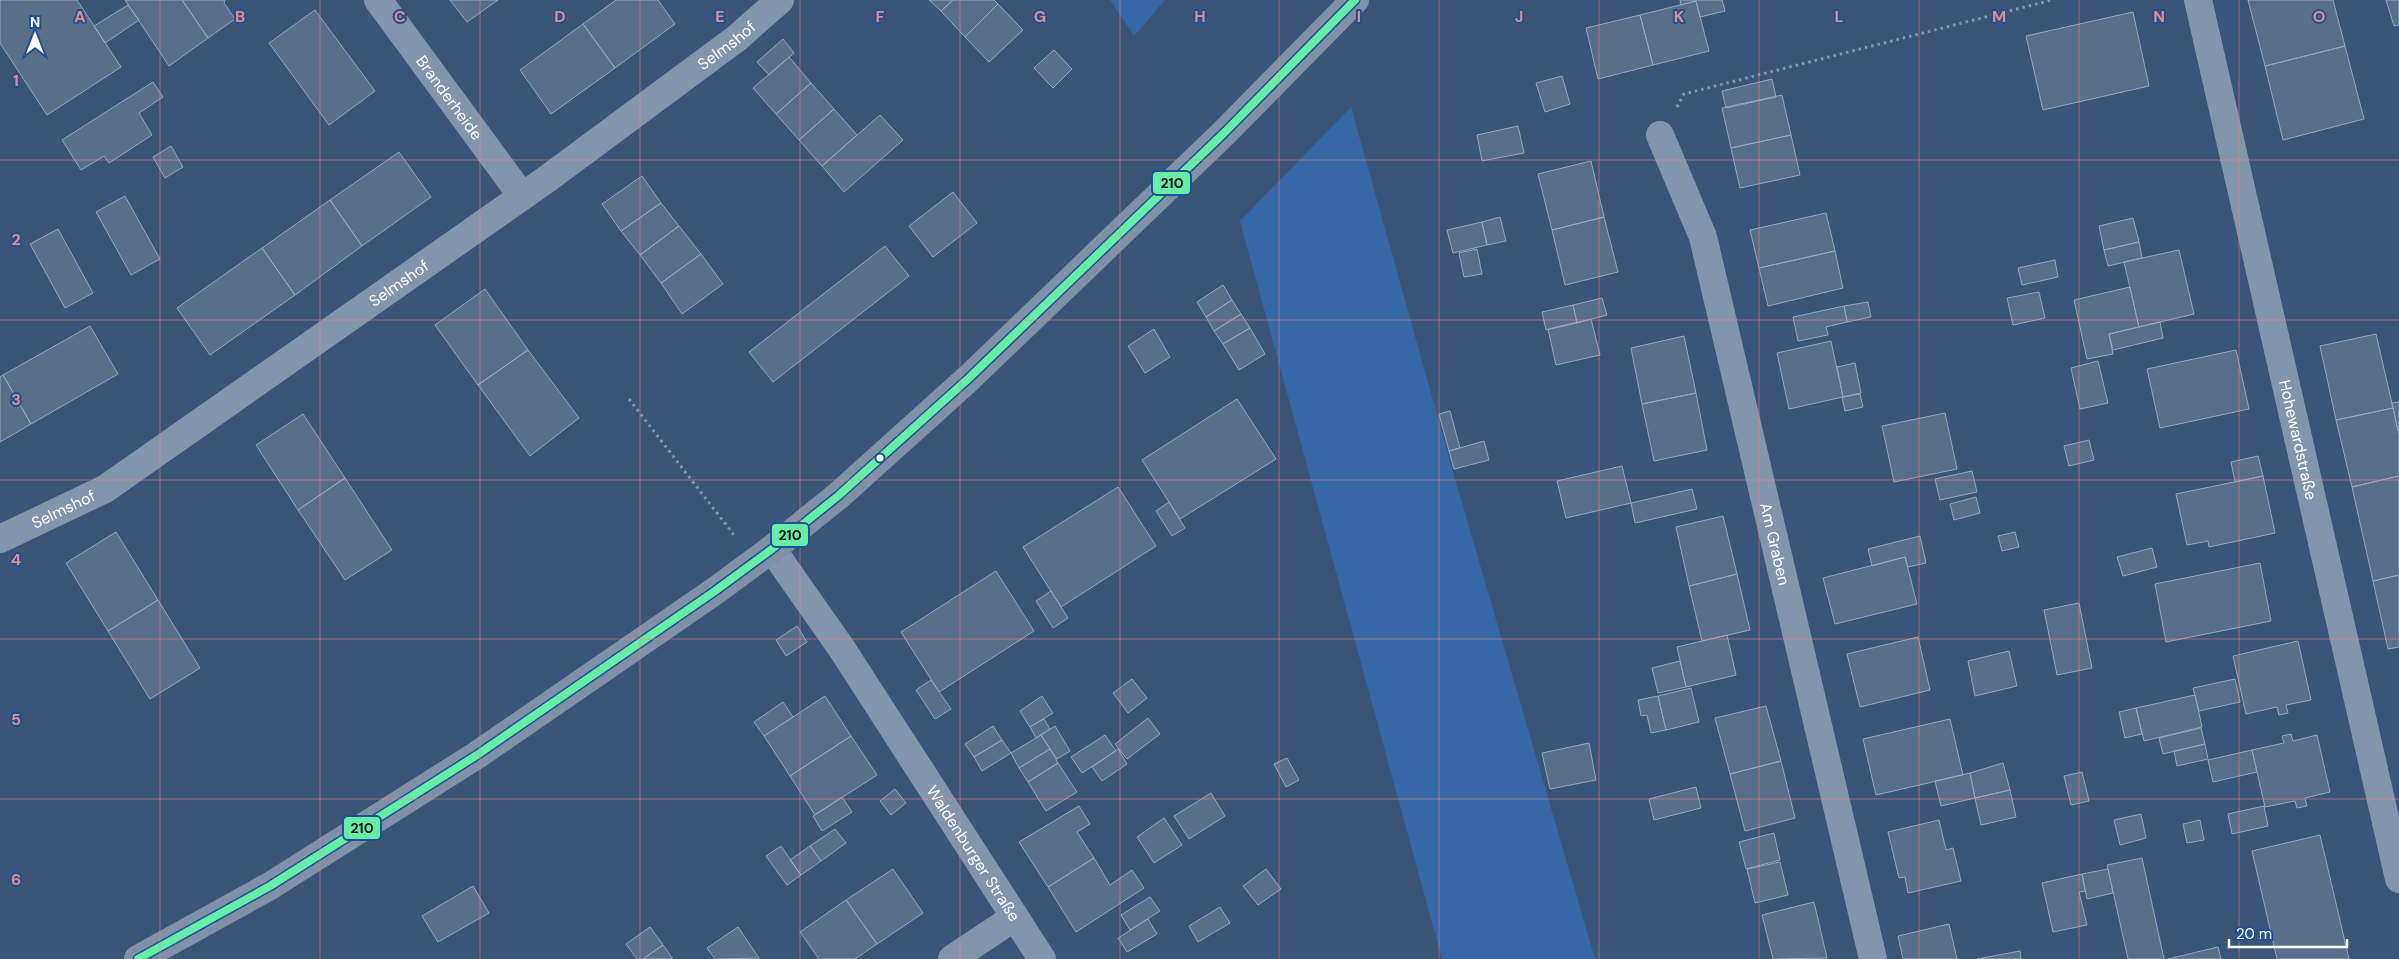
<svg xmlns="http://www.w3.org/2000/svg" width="2399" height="959" font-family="'DM Sans',sans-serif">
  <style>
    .green { fill: #3668a8 }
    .building { fill: #596e89; stroke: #97a6b9 }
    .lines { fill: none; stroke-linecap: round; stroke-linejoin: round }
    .path { stroke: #8395ab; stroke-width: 3; stroke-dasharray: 2.5 4; stroke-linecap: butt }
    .minor { stroke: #8395ab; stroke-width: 28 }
    .secondary { stroke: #7f90a7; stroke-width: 28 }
    .bus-1-casing { stroke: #215192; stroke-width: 11 }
    .bus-1 { stroke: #66eda8; stroke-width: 8 }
    .grid { fill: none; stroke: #e88989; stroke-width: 1; stroke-opacity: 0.55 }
    .bus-dot { fill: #fff; stroke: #215192; stroke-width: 2 }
    .labels { text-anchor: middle; stroke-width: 4; stroke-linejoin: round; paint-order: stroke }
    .street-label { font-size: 16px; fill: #fff; stroke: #215192 }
    .grid-label { font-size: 16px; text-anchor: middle; font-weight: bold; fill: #e88989; stroke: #215192; stroke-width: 4; stroke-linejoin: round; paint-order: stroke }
    .line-badge { stroke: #215192; stroke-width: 2 }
    .pale-badge-label { font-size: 14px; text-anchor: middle; font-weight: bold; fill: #111 }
  </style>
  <rect width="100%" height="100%" fill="#3b5578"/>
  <path class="green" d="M1110,0h55l-31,36z
    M1351,107l102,365 142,487h-153l-202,-738z"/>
  <path class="building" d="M0,0h77l44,67 -74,48 -47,-72z
    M125,0h57l26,38 -39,28z
    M182,0h43l-1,3 11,16 -27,19z
    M450,0h48l-31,22z
    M616,0h42l17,24 -60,44 -32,-44z
    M929,0h24l-12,11z
    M953,0h41l4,4 -33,33 -24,-26z
    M1680,0h42l3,11 -25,6 -4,-16 -15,4z
    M2248,0h85l12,46 -80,20z
    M2386,0h13v25l-5,1z
    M1696,1l13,50 -56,14 -13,-50z
    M998,4l25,26 -34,32 -24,-25z
    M128,5l11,15 -34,23 -11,-17z
    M315,10l60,81 -46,34 -60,-82z
    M2133,12l16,74 -106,24 -17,-74z
    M1640,15l13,50 -55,14 -12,-51z
    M583,24l32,44 -64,46 -31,-44z
    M783,39l11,14 -25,22 -12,-13z
    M2345,46l19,73 -81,21 -18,-74z
    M1054,50l18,19 -19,19 -19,-20z
    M789,57l22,26 -35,31 -23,-26z
    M1562,76l8,28 -25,8 -9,-29z
    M1772,79l4,18 -50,11 -4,-17z
    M153,82l10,15 -24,16 13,22 -43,28 -5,-7 -23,14 -19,-30z
    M811,83l23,26 -35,31 -23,-26z
    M1782,95l9,40 -60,13 -9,-40z
    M834,109l23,26 -35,31 -23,-26z
    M880,115l23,25 -59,52 -22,-26z
    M1518,126l6,27 -42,8 -5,-26z
    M1791,135l9,40 -60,13 -9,-40z
    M171,146l12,21 -18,11 -12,-21z
    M399,152l32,45 -69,49 -32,-46z
    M1591,161l13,56 -52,13 -14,-56z
    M642,176l19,27 -40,28 -19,-27z
    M953,192l24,31 -44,34 -24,-31z
    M125,196l35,63 -29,16 -35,-63z
    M330,200l32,46 -67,49 -33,-47z
    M661,203l18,23 -39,29 -19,-24z
    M1826,213l9,38 -76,17 -9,-38z
    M1500,217l6,24 -19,4 -5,-23z
    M1604,217l14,55 -53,13 -13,-55z
    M2133,218l6,24 -35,8 -5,-24z
    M1482,222l5,23 -34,8 -6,-23z
    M679,226l22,28 -40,29 -21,-28z
    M58,229l35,64 -28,15 -35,-64z
    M2139,242l3,16 -34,8 -4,-16z
    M885,246l24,30 -136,106 -24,-30z
    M262,248l33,47 -85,60 -33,-47z
    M1477,249l5,25 -18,3 -5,-24z
    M2179,250l15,64 -55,13 -15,-65z
    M1835,251l8,37 -75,18 -9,-38z
    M701,254l22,30 -41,30 -21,-31z
    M2055,260l3,17 -36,8 -4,-17z
    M1223,285l9,15 -26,17 -9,-15z
    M2130,287l9,40 -30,7 4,20 -26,5 -13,-59z
    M485,289l43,61 -50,35 -43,-60z
    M2039,292l6,26 -32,7 -6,-27z
    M1602,298l5,17 -30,8 -4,-18z
    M1232,300l9,14 -27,17 -8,-14z
    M1868,302l3,15 -24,5 -3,-16z
    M1573,305l4,18 -31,7 -4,-18z
    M1844,306l3,16 -21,5 2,8 -30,6 -5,-24z
    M1241,314l9,14 -27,16 -9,-13z
    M1591,319l9,36 -44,10 -8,-36z
    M2160,322l3,16 -50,12 -4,-16z
    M90,326l28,48 -87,50 -28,-49z
    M1250,328l15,26 -26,16 -16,-26z
    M1154,329l16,28 -25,16 -17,-27z
    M2376,334l17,74 -57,12 -16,-74z
    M1684,336l12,57 -54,11 -11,-56z
    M1831,341l12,56 -54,12 -12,-56z
    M528,350l51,68 -49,38 -52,-71z
    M2236,350l13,59 -89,19 -13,-59z
    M2098,361l10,42 -28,6 -9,-41z
    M1855,363l6,30 -18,4 -6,-30z
    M3,375l28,49 -31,18v-65z
    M1696,393l11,57 -53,11 -12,-57z
    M1860,394l3,13 -18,4 -3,-14z
    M1237,399l39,60 -96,60 -38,-59z
    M2399,402v29h-1l-6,-28z
    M2393,408l6,27v41l-47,11 -16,-67z
    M1450,411l10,37 -11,3 -10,-37z
    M1945,413l12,56 -63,13 -12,-56z
    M303,414l42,64 -47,32 -42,-65z
    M2089,440l5,20 -25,6 -5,-20z
    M1484,441l5,19 -35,9 -5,-18z
    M2258,456l5,20 -28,6 -4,-20z
    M1622,466l9,37 -65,15 -9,-37z
    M1972,471l5,21 -37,8 -5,-21z
    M2263,476l12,57 -66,14 -1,-6 -21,4 -11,-51z
    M2399,476v99l-26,6 -21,-94z
    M345,478l47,72 -47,30 -47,-70z
    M1118,487l38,59 -95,61 -38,-60z
    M1692,489l5,20 -62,14 -4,-20z
    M1976,497l4,16 -26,7 -4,-16z
    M1169,502l16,26 -13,8 -16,-25z
    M1723,516l14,58 -48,12 -13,-59z
    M116,532l42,68 -50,31 -42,-68z
    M2015,532l4,15 -17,4 -4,-15z
    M1920,536l6,27 -18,4 -3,-10 -33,9 -4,-17z
    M2152,548l5,19 -34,9 -6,-19z
    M1905,557l12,47 -82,20 -12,-46z
    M2260,563l11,58 -105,21 -11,-58z
    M996,571l38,60 -95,61 -38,-60z
    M1737,574l13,56 -48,11 -13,-55z
    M2399,575v72l-11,2 -15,-68z
    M1051,591l17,27 -15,10 -17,-27z
    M158,600l42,68 -50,31 -42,-68z
    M2079,603l13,65 -35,7 -13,-65z
    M797,626l10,16 -21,14 -10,-16z
    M1727,635l9,40 -50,12 -9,-40z
    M1918,637l12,53 -70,17 -13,-53z
    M2298,641l13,59 -25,5 2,8 -9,2 -2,-8 -31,7 -13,-58z
    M2009,651l8,35 -42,10 -7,-35z
    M1680,661l6,26 -28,6 -6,-25z
    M1132,679l15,19 -19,15 -15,-20z
    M2235,679l5,23 -41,9 -6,-23z
    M931,680l20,29 -16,10 -19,-29z
    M1691,688l8,34 -33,8 -8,-34z
    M2195,695l7,32 -58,14 -8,-33z
    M825,696l26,40 -61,40 -26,-40z
    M1042,696l11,17 -23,14 -10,-16z
    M1658,696l8,34 -15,3 -4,-18 -6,1 -3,-16z
    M783,702l10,15 -29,19 -10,-14z
    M1766,706l15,55 -51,13 -15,-56z
    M2136,708l6,26 -17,4 -6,-26z
    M1148,718l12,16 -33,25 -12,-15z
    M1044,719l6,10 -14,9 -6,-11z
    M1950,719l13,56 -87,20 -13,-56z
    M993,726l9,14 -28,17 -9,-13z
    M1055,726l15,25 -13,8 -16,-24z
    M2201,728l4,16 -42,10 -4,-16z
    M2291,734l2,7 24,-6 13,57 -25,6 2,8 -10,2 -2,-7 -30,6 -13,-57 32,-7 -2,-7z
    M1041,735l9,14 -31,19 -8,-15z
    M1105,735l11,16 -34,22 -11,-16z
    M851,736l26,39 -62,40 -25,-39z
    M1002,740l9,13 -29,18 -8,-14z
    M1589,743l7,37 -46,9 -8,-36z
    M2205,744l3,15 -31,7 -3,-15z
    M1050,749l8,14 -30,19 -9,-14z
    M1118,749l9,15 -25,17 -10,-14z
    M2252,750l5,22 -44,10 -5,-22z
    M1287,758l12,22 -13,7 -12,-23z
    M1781,761l14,57 -50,13 -15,-57z
    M1058,763l19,29 -31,19 -18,-29z
    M2003,763l7,27 -35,8 -5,-25z
    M2082,772l7,29 -18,4 -7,-29z
    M1970,773l5,25 -34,8 -6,-25z
    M1696,787l5,21 -47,12 -5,-21z
    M895,789l11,14 -15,12 -11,-14z
    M2010,790l6,27 -35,8 -6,-27z
    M1211,793l14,23 -36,23 -15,-23z
    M842,797l10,15 -30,19 -9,-15z
    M1079,806l11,18 -13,8 17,26 -46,29 -29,-45z
    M2264,806l4,20 -36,8 -4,-20z
    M2141,814l5,24 -26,7 -6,-25z
    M1164,818l18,27 -28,18 -17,-26z
    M1939,820l7,30 7,-2 8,33 -53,12 -3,-16 -6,1 -11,-46z
    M2200,820l4,20 -17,3 -4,-19z
    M835,829l11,14 -25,18 -11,-15z
    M1774,833l6,27 -34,9 -7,-27z
    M2320,835l29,124h-72l-25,-108z
    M781,846l20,29 -14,10 -21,-29z
    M810,846l11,15 -20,14 -11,-15z
    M1094,858l16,27 22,-15 12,18 -68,44 -28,-45z
    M2142,858l22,101h-36l-20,-90 -1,-4z
    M1780,862l8,33 -33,8 -8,-34z
    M893,869l30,44 -46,31 -31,-44z
    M1266,869l15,20 -23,16 -15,-19z
    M2108,869l5,24 -26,6 -5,-25z
    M2082,874l3,17 -6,1 8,33 -34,7 -11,-49z
    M473,886l16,27 -51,29 -16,-26z
    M1150,897l10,14 -30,19 -9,-15z
    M846,900l31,44 -22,15h-36l-19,-27z
    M1814,902l13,56 -54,1 -11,-44z
    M1220,907l10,16 -32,19 -9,-16z
    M1148,919l9,15 -30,18 -9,-14z
    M1949,924l8,35h-54l-5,-23z
    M650,927l13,18 -20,14h-6l-11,-15z
    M738,927l21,31 -44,1 -8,-11z
    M663,945l10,14h-30z
    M2218,947l3,12h-53z
    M2020,951l1,8h-44z"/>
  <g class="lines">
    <path class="path" d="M1677,107l7,-13 368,-94
      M629,399l105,136"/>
    <g class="minor">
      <path id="s1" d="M378,0l144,196"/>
      <path id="s2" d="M2198,0l201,879"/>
      <path id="s3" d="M1660,135l43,102 170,722"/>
      <path id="s4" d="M0,539l105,-50 442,-310 190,-141 43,-38"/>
      <path id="s5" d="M772,549l70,100 200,310"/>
      <path d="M952,959l63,-42"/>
    </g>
    <path class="secondary" d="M138,959l132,-73 207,-131 238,-164 57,-42 66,-53 131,-118 255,-245 131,-133"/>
    <defs>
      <path id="bus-1" d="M138,959l132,-73 207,-131 238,-164 57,-42 66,-53 131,-118 255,-245 131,-133"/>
    </defs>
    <use href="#bus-1" class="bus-1-casing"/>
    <use href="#bus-1" class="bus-1"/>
  </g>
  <path class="grid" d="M160,0v959M320,0v959M480,0v959M640,0v959M800,0v959M960,0v959M1120,0v959M1279,0v959M1439,0v959M1599,0v959M1759,0v959M1919,0v959M2079,0v959M2239,0v959M0,160h2399M0,320h2399M0,480h2399M0,639h2399M0,799h2399"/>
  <circle class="bus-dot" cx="880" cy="458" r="4.5"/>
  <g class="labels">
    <g class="street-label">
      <text dy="6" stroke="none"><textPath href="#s4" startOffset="880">Selmshof</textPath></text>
      <text dy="6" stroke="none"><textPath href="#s1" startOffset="121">Branderheide</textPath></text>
      <text dy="6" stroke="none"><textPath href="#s4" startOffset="475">Selmshof</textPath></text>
      <text dy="6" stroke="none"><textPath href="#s2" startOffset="451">Hohewardstraße</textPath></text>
      <text dy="6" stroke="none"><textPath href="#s4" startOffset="70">Selmshof</textPath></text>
      <text dy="6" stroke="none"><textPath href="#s3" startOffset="426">Am Graben</textPath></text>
      <text dy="6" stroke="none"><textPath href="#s5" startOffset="365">Waldenburger Straße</textPath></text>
    </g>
  </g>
  <g class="grid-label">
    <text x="80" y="22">A</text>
    <text x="240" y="22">B</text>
    <text x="400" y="22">C</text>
    <text x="560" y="22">D</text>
    <text x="720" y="22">E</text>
    <text x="880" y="22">F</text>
    <text x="1040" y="22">G</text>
    <text x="1200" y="22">H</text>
    <text x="1359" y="22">I</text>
    <text x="1519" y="22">J</text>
    <text x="1679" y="22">K</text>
    <text x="1839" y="22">L</text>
    <text x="1999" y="22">M</text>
    <text x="2159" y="22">N</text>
    <text x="2319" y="22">O</text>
    <text x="16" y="86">1</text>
    <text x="16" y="245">2</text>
    <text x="16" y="405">3</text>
    <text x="16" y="565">4</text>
    <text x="16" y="725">5</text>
    <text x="16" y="885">6</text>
  </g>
  <g class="line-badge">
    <rect x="1152" y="171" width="39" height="24" rx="5" fill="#66eda8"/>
    <rect x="771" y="523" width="38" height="24" rx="5" fill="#66eda8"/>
    <rect x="343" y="816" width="38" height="24" rx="5" fill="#66eda8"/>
  </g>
  <g class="pale-badge-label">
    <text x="1172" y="188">210</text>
    <text x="790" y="540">210</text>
    <text x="362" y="833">210</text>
  </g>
  <g transform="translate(35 35)" stroke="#215192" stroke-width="4" paint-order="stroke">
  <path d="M0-4L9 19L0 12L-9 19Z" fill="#ffffff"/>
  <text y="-8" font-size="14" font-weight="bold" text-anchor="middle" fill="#ffffff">N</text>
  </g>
  <path d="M2229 939v8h118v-8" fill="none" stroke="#ffffff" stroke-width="2.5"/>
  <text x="2236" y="939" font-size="15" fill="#ffffff" stroke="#215192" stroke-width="4" paint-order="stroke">20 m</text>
</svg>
